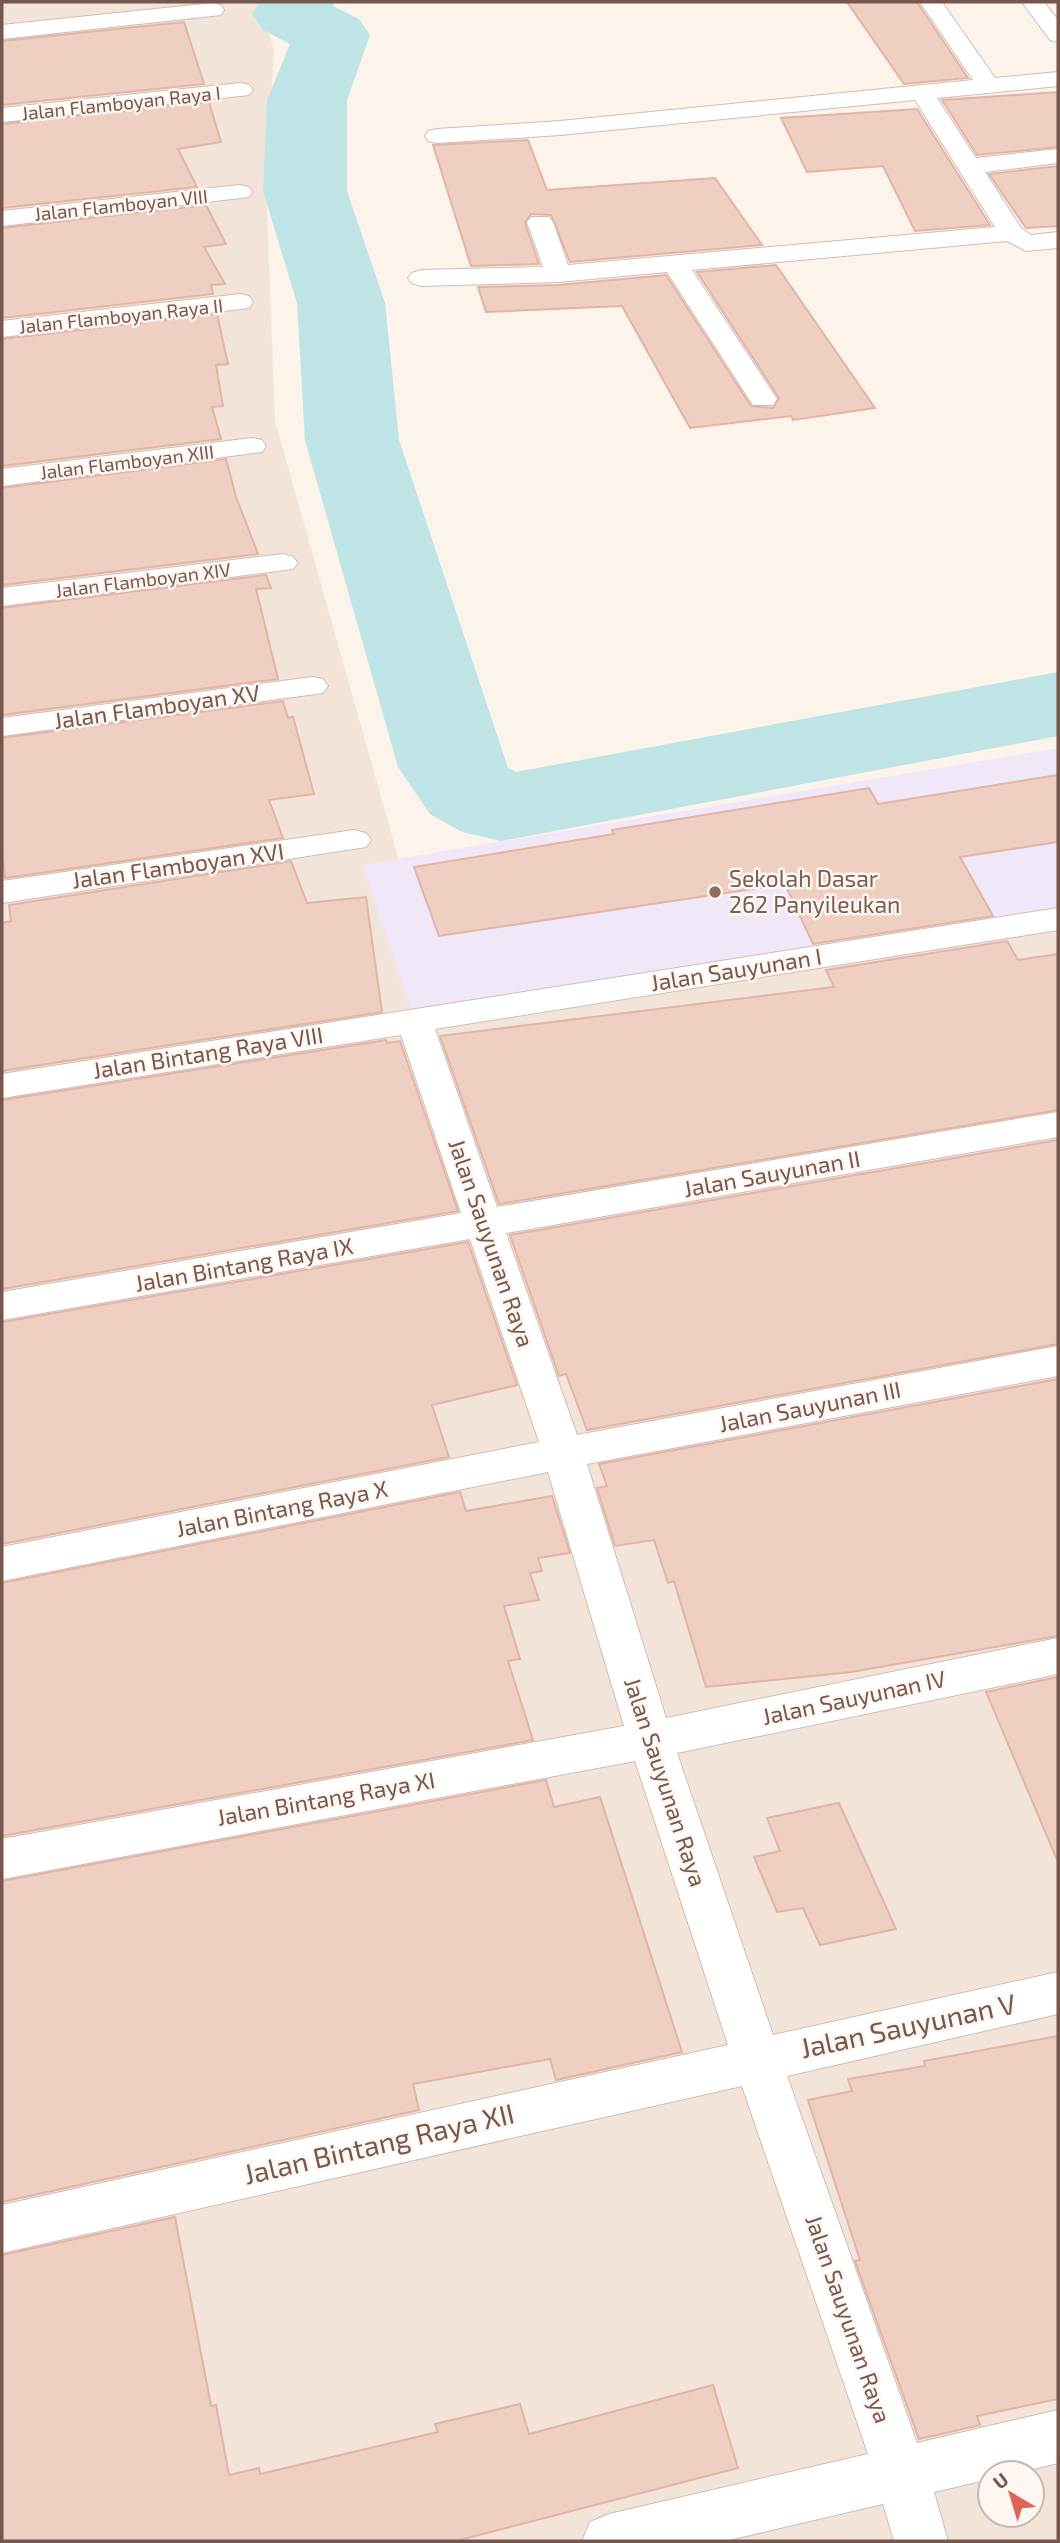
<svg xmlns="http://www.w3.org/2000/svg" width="1060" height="2543" font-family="'Exo 2',sans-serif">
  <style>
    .residential { fill: #f3e4d9; fill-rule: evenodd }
    .education { fill: #f0e7f8 }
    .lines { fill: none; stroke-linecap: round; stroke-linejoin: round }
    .river { fill: #bfe4e5; fill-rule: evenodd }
    .building { fill: #f0cfc3; stroke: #e1b4a5; stroke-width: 2 }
    .minor-casing { stroke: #d0bcb2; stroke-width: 2 }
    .minor { fill: #fff; fill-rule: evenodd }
    .education-dot { fill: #8d6e63; stroke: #fef7f1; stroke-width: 2.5 }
    .labels { text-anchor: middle; stroke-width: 5; stroke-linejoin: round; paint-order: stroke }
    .far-street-label { font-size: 19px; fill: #76574e; stroke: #fef7f1 }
    .street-label { font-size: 23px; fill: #76574e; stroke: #fef7f1 }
    .education-label { font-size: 23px; fill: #785e54; stroke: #fef7f1; text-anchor: start }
    .near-street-label { font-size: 28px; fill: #76574e; stroke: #fef7f1 }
  </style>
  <rect width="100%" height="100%" fill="#fcf3ea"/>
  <path class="residential" d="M2,2h258l14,49 -8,128 9,242 170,603 613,-100v1617h-1056zM990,2473h42v42h-42z"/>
  <path class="education" d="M1058,748v171l-644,102 -52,-156z"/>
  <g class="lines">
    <path class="river" d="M260,2h74l-1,4 26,13 11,16 -23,65v91l38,112 14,137 109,328 8,4 542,-100v64l-557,105 -39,-9 -32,-18 -32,-47 -93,-327 -8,-137 -34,-112 4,-91 23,-56 -27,-14 -11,-16z"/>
  </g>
  <path class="building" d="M847,2h70l51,76 -64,6z
    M184,22l20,62 -202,21v-64z
    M1058,92v55l-81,8 -35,-55z
    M209,102l12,40 -43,7 19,38 -195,21v-84z
    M917,109l73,116 -75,6 -32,-65 -76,6 -26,-54z
    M528,140l19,50 168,-12 47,67 -192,17 -19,-47 -20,-1 -6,9 14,41 -68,2 -38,-121z
    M1058,166v60l-32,2 -37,-54z
    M206,205l20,39 -22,3 21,37 -14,1 2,9 -211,24v-90z
    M776,265l99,143 -82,12 -2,-4 -101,12 -68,-122 -136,6 -8,-25 80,-2 108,-10 85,131 22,2 6,-10 -82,-126z
    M217,314l11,50 -12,1 7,41 -11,1 9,32 -219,27v-127z
    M226,459l10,38 22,57 -256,31v-97z
    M266,575l5,13 -15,1 22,90 -276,36v-107z
    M283,701l5,17 5,-1 21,77 -45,6 14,38 -278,40 -3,-32v-108z
    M1058,775v67l-98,15 33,59 -180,28 -28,-60 -346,52 -25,-69 200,-33 -2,-4 257,-42 9,16z
    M291,861l16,42 59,-6 16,115 -380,59v-148l9,-2 -2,-16z
    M1007,941l11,19 40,-6v156l-559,94 -59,-168 394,-49 -8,-17z
    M386,1040l1,3 13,-2 58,170 -456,78v-189z
    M1058,1140v204l-471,86 -21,-56 -7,2 -49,-141z
    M468,1242l49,143 -85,20 17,52 -447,87v-222z
    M1058,1379v257l-207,36 -145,15 -32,-106 -6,2 -14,-43 -39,6 -18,-58 10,-2 -8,-22z
    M460,1492l6,19 86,-15 18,57 -32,5 4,13 -12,2 9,27 -35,6 16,53 -12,2 25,79 -531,96v-253z
    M1058,1677v185l-72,-170z
    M546,1780l8,27 46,-10 82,255 -126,28 -6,-21 -137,25 6,26 -417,92v-321z
    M839,1803l57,126 -76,16 -17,-37 -26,4 -23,-55 26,-6 -13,-33z
    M1058,2036v363l-81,17 3,9 -61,14 -64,-178 5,-1 -52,-160 44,-9 -4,-12 77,-13 -1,-5z
    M175,2217l36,189 5,-1 13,70 30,-7 1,6 178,-42 -3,-8 85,-20 9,30 184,-49 25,83 -282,73h-454v-286z"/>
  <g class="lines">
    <defs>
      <path id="minor" d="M920,2h22l53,76 63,-6v14l-121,12 39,60 82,-9v14l-73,9 36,56 10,7 27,-3v16l-32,3 -19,-10 -315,29 85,129 -4,6h-20l-86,-133 -109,10 -137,4 -9,-3 -4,-5 4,-5 9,-3 122,-3 -16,-45 4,-5h18l4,5 15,43 427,-38 -80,-127 -355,35 -123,8 -9,-2 -3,-5 3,-5 9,-2 123,-8 413,-41z
        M1022,2h22l14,18v22l-8,-2z
        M213,3l8,2 3,5 -3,5 -219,24v-14z
        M241,83l8,2 4,5 -4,5 -247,27v-14z
        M240,185l9,2 3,5 -3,5 -247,29v-15z
        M240,294l9,2 4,6 -4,6 -247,29v-16z
        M252,438l10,2 4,6 -4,6 -260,34v-17z
        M283,554l10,3 5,6 -5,6 -291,37v-18z
        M312,677l11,2 5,7 -5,7 -321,43v-18z
        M354,830l12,3 5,7 -5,7 -364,56v-22z
        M1058,908v22l-623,99 62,178 561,-95v25l-552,96 71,202 481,-89v30l-471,88 79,254 392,-80v36l-381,79 96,282 285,-63v42l-271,62 130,367 141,-33v53l-40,10h-28v6l-56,13 14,49h-54l-11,-37 -158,37h-143l8,-19 19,-8 259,-60 -126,-368 -740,167v-48l726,-160 -93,-284 -633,118v-40l622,-113 -76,-254 -546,109v-34l537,-105 -69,-203 -468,81v-28l459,-79 -60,-178 -399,63v-24z"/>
    </defs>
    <use href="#minor" class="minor-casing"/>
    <use href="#minor" class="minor"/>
  </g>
  <circle class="education-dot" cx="715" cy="892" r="7"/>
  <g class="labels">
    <g class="far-street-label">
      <text transform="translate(121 103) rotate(-6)" y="7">Jalan Flamboyan Raya I</text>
      <text transform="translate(121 205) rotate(-6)" y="7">Jalan Flamboyan VIII</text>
      <text transform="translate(121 316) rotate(-6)" y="7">Jalan Flamboyan Raya II</text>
      <text transform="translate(127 462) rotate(-7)" y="7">Jalan Flamboyan XIII</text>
      <text transform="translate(143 580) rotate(-7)" y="7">Jalan Flamboyan XIV</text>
    </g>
    <g class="street-label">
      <text transform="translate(157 707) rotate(-8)" y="8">Jalan Flamboyan XV</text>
      <text transform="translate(178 866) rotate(-8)" y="8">Jalan Flamboyan XVI</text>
      <text transform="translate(736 970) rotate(-9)" y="8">Jalan Sauyunan I</text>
      <text transform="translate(208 1053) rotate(-9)" y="8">Jalan Bintang Raya VIII</text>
      <text transform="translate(772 1174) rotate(-10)" y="8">Jalan Sauyunan II</text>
      <text transform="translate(491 1243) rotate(71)" y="8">Jalan Sauyunan Raya</text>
      <text transform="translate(244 1265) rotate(-10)" y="8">Jalan Bintang Raya IX</text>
      <text transform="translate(810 1407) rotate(-11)" y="8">Jalan Sauyunan III</text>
      <text transform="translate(282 1509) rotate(-11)" y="8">Jalan Bintang Raya X</text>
      <text transform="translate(854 1698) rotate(-12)" y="8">Jalan Sauyunan IV</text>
      <text transform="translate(665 1782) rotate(72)" y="8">Jalan Sauyunan Raya</text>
      <text transform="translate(326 1799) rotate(-10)" y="8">Jalan Bintang Raya XI</text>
      <text transform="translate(848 2319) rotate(71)" y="8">Jalan Sauyunan Raya</text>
    </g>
    <g class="education-label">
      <text x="729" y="887">Sekolah Dasar<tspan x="729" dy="26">262 Panyileukan</tspan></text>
    </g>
    <g class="near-street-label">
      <text transform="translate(908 2026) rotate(-12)" y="10">Jalan Sauyunan V</text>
      <text transform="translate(379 2144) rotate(-13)" y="10">Jalan Bintang Raya XII</text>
    </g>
  </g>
  <rect width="1060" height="2543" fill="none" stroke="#76574e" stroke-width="7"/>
  <g transform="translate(1011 2494) rotate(322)"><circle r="33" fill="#fef7f1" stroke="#c8b7b0" stroke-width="2"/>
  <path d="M0-5L12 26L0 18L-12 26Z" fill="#de6457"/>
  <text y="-10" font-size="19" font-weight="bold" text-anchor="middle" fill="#76574e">U</text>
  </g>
</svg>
